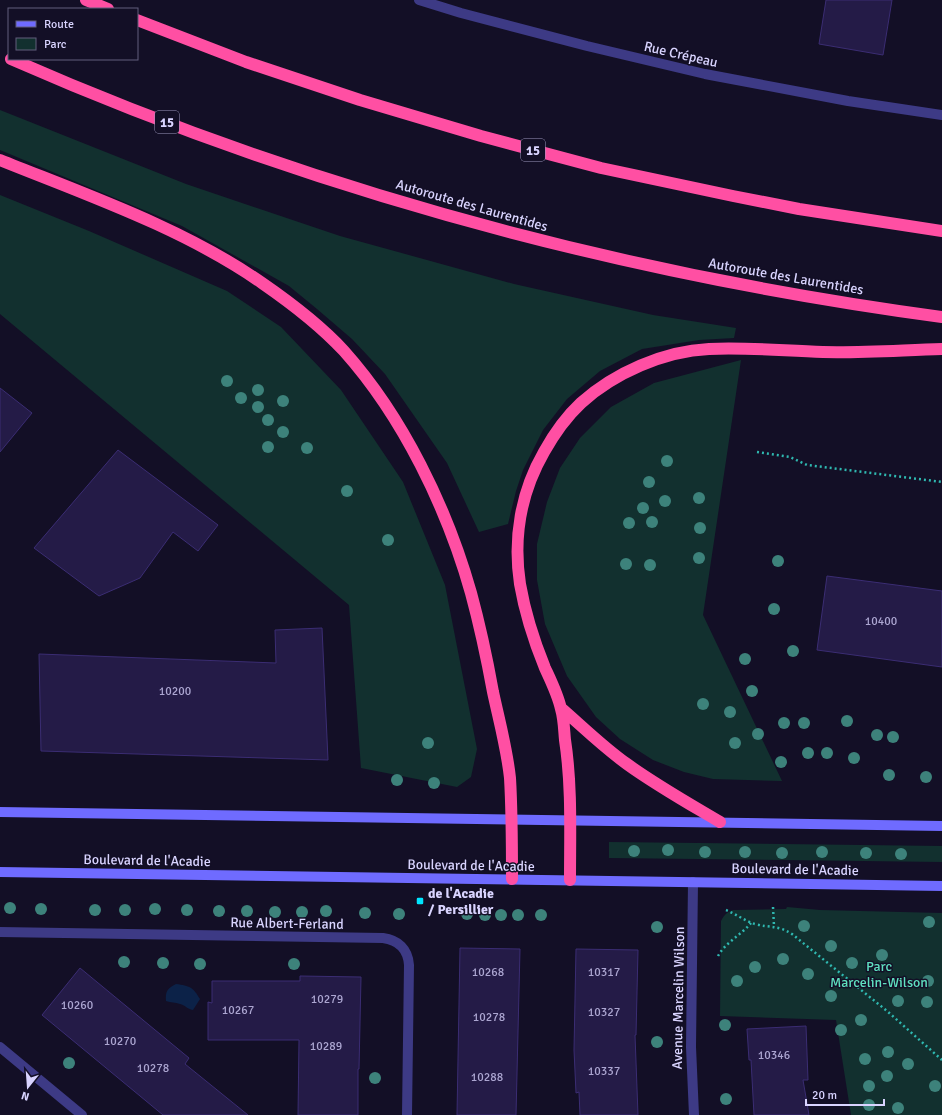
<svg xmlns="http://www.w3.org/2000/svg" width="942" height="1115" font-family="Signika,sans-serif">
  <style>
    .green { fill: #12302f }
    .water { fill: #0c2248 }
    .building { fill: #241b47; stroke: #3b2d73 }
    .lines { fill: none; stroke-linecap: round; stroke-linejoin: round }
    .path { stroke: #2fb8b0; stroke-width: 2.5; stroke-dasharray: 2 3; stroke-linecap: butt }
    .minor { stroke: #3d3a85; stroke-width: 10 }
    .secondary { stroke: #6f6bff; stroke-width: 10 }
    .motorway { stroke: #ff4fa3; stroke-width: 12 }
    .tree { fill: #3d827b }
    .poi-dot { fill: #00e5ff; stroke: #130f26; stroke-width: 1.5 }
    .labels { text-anchor: middle; stroke-width: 3; stroke-linejoin: round; paint-order: stroke }
    .number-label { font-size: 12px; fill: #aca6d1 }
    .shield { fill: #130f26; stroke: #9e99be; stroke-width: 1 }
    .shield-label { font-size: 13px; font-weight: bold; fill: #d9d4ff }
    .street-label { font-size: 14px; fill: #d9d4ff; stroke: #130f26 }
    .poi-label { font-size: 14px; font-weight: bold; fill: #d9d4ff; stroke: #130f26; text-anchor: start }
    .park-label { font-size: 14px; fill: #5fe0c0; stroke: #130f26 }
  </style>
  <rect width="100%" height="100%" fill="#130f26"/>
  <path class="green" d="M0,110l186,74 154,52 174,48 139,31 83,13 -2,10 -35,2 -57,9 -42,22 -33,28 -24,31 -20,40 -7,21 -8,33 -29,8 -32,-69 -62,-89 -33,-35 -35,-30 -28,-23 -107,-60 -182,-76z
    M0,195l89,36 138,60 54,36 60,63 62,92 42,103 32,164 -6,28 -14,10 -96,-19 -12,-163 -349,-291z
    M741,360l-38,255 79,166 -69,-2 -29,-7 -31,-12 -33,-21 -24,-22 -29,-41 -22,-52 -8,-44v-36l10,-42 13,-34 20,-30 31,-31 43,-24z
    M609,842l333,4v16l-333,-4z
    M787,907l33,3 122,3v202h-91l-15,-95 -116,-4 1,-95c3,-6 6,-9 12,-11l53,-1z"/>
  <path class="water" d="M176,984c14,2 17,3 24,15l-7,11c-6,-1 -8,-5 -13,-6 -5,-2 -9,-1 -14,-3 -1,-10 2,-13 10,-17z"/>
  <path class="building" d="M826,0h66l-9,55 -64,-11z
    M0,388l32,25 -32,39z
    M118,450l100,75 -20,26 -25,-19 -33,46 -41,18 -65,-48z
    M827,576l115,15v76l-125,-17z
    M322,628l6,132 -287,-9 -2,-97 237,9 -1,-33z
    M460,948l60,1 -4,166h-59z
    M576,949l62,1 -2,85h-1l3,80h-58l-1,-23 -3,1 -2,-43z
    M80,968l109,90 -4,6 63,51h-85l-121,-100z
    M300,976l61,1 -2,92h-1v46h-60l1,-75h-91v-38l4,1v-22h88z
    M806,1026l2,54h-5l6,35h-55l-3,-55h-2l-2,-31z"/>
  <g class="lines">
    <path class="path" d="M757,452l33,5 17,8 135,17
      M773,907l1,19
      M726,910c10,4 19,11 29,14 15,4 23,1 37,10l95,77 55,49
      M718,956c7,-13 23,-21 33,-33"/>
    <path class="minor" d="M419,0l42,13 126,33 118,28 143,27 94,14
      M693,882l-2,165 3,68
      M0,932l383,6c15,2 25,11 26,27l-2,150
      M0,1047l82,68"/>
    <path class="secondary" d="M0,812l942,14
      M0,872l942,14"/>
    <path class="motorway" d="M86,0l22,9
      M137,20l109,42 114,38 121,36 120,32 132,28 66,13 143,22
      M11,59c296,130 611,215 931,258
      M0,160c87,35 185,69 262,123 29,20 58,42 82,68 59,66 103,157 127,242 9,33 16,66 22,99 6,28 14,57 17,86 2,34 2,68 2,101
      M561,708c22,19 42,39 66,56 29,21 61,39 93,58
      M570,880c0,-47 2,-94 -5,-140 -1,-10 -1,-21 -4,-31 -3,-14 -10,-28 -16,-41 -11,-27 -20,-55 -25,-84 -7,-46 1,-92 24,-132 10,-18 22,-35 37,-49 33,-30 83,-52 128,-54 38,-2 76,2 114,3 40,1 80,-2 119,-3"/>
  </g>
  <g class="tree">
    <circle cx="227" cy="381" r="6"/>
    <circle cx="258" cy="390" r="6"/>
    <circle cx="241" cy="398" r="6"/>
    <circle cx="283" cy="401" r="6"/>
    <circle cx="258" cy="407" r="6"/>
    <circle cx="268" cy="420" r="6"/>
    <circle cx="283" cy="432" r="6"/>
    <circle cx="268" cy="447" r="6"/>
    <circle cx="307" cy="448" r="6"/>
    <circle cx="667" cy="461" r="6"/>
    <circle cx="649" cy="482" r="6"/>
    <circle cx="347" cy="491" r="6"/>
    <circle cx="699" cy="498" r="6"/>
    <circle cx="665" cy="501" r="6"/>
    <circle cx="643" cy="508" r="6"/>
    <circle cx="652" cy="522" r="6"/>
    <circle cx="629" cy="523" r="6"/>
    <circle cx="700" cy="528" r="6"/>
    <circle cx="388" cy="540" r="6"/>
    <circle cx="699" cy="558" r="6"/>
    <circle cx="778" cy="561" r="6"/>
    <circle cx="626" cy="564" r="6"/>
    <circle cx="650" cy="565" r="6"/>
    <circle cx="774" cy="609" r="6"/>
    <circle cx="793" cy="651" r="6"/>
    <circle cx="745" cy="659" r="6"/>
    <circle cx="752" cy="691" r="6"/>
    <circle cx="703" cy="704" r="6"/>
    <circle cx="730" cy="712" r="6"/>
    <circle cx="847" cy="721" r="6"/>
    <circle cx="784" cy="723" r="6"/>
    <circle cx="804" cy="723" r="6"/>
    <circle cx="758" cy="734" r="6"/>
    <circle cx="877" cy="735" r="6"/>
    <circle cx="893" cy="737" r="6"/>
    <circle cx="428" cy="743" r="6"/>
    <circle cx="735" cy="743" r="6"/>
    <circle cx="808" cy="753" r="6"/>
    <circle cx="827" cy="753" r="6"/>
    <circle cx="854" cy="758" r="6"/>
    <circle cx="781" cy="762" r="6"/>
    <circle cx="889" cy="775" r="6"/>
    <circle cx="926" cy="777" r="6"/>
    <circle cx="397" cy="780" r="6"/>
    <circle cx="434" cy="783" r="6"/>
    <circle cx="668" cy="850" r="6"/>
    <circle cx="634" cy="851" r="6"/>
    <circle cx="705" cy="852" r="6"/>
    <circle cx="745" cy="852" r="6"/>
    <circle cx="822" cy="852" r="6"/>
    <circle cx="782" cy="853" r="6"/>
    <circle cx="866" cy="853" r="6"/>
    <circle cx="901" cy="854" r="6"/>
    <circle cx="10" cy="908" r="6"/>
    <circle cx="41" cy="909" r="6"/>
    <circle cx="155" cy="909" r="6"/>
    <circle cx="95" cy="910" r="6"/>
    <circle cx="125" cy="910" r="6"/>
    <circle cx="187" cy="910" r="6"/>
    <circle cx="219" cy="911" r="6"/>
    <circle cx="247" cy="911" r="6"/>
    <circle cx="326" cy="911" r="6"/>
    <circle cx="275" cy="912" r="6"/>
    <circle cx="302" cy="912" r="6"/>
    <circle cx="365" cy="913" r="6"/>
    <circle cx="399" cy="914" r="6"/>
    <circle cx="467" cy="914" r="6"/>
    <circle cx="485" cy="915" r="6"/>
    <circle cx="501" cy="915" r="6"/>
    <circle cx="518" cy="915" r="6"/>
    <circle cx="541" cy="915" r="6"/>
    <circle cx="929" cy="922" r="6"/>
    <circle cx="804" cy="926" r="6"/>
    <circle cx="657" cy="927" r="6"/>
    <circle cx="831" cy="946" r="6"/>
    <circle cx="882" cy="955" r="6"/>
    <circle cx="783" cy="959" r="6"/>
    <circle cx="124" cy="962" r="6"/>
    <circle cx="163" cy="963" r="6"/>
    <circle cx="852" cy="963" r="6"/>
    <circle cx="200" cy="964" r="6"/>
    <circle cx="294" cy="964" r="6"/>
    <circle cx="755" cy="967" r="6"/>
    <circle cx="808" cy="974" r="6"/>
    <circle cx="737" cy="981" r="6"/>
    <circle cx="928" cy="981" r="6"/>
    <circle cx="831" cy="996" r="6"/>
    <circle cx="898" cy="1001" r="6"/>
    <circle cx="927" cy="1002" r="6"/>
    <circle cx="861" cy="1020" r="6"/>
    <circle cx="725" cy="1025" r="6"/>
    <circle cx="841" cy="1030" r="6"/>
    <circle cx="657" cy="1042" r="6"/>
    <circle cx="888" cy="1052" r="6"/>
    <circle cx="865" cy="1059" r="6"/>
    <circle cx="69" cy="1063" r="6"/>
    <circle cx="908" cy="1064" r="6"/>
    <circle cx="887" cy="1076" r="6"/>
    <circle cx="375" cy="1078" r="6"/>
    <circle cx="869" cy="1086" r="6"/>
    <circle cx="935" cy="1086" r="6"/>
    <circle cx="726" cy="1099" r="6"/>
    <circle cx="869" cy="1105" r="6"/>
    <circle cx="898" cy="1108" r="6"/>
  </g>
  <rect class="poi-dot" x="416" y="897" width="8" height="8" rx="2"/>
  <g class="labels">
    <g class="number-label">
      <text x="881" y="625">10400</text>
      <text x="175" y="695">10200</text>
      <text x="488" y="976">10268</text>
      <text x="604" y="976">10317</text>
      <text x="327" y="1003">10279</text>
      <text x="77" y="1009">10260</text>
      <text x="238" y="1014">10267</text>
      <text x="604" y="1016">10327</text>
      <text x="489" y="1021">10278</text>
      <text x="120" y="1045">10270</text>
      <text x="326" y="1050">10289</text>
      <text x="774" y="1059">10346</text>
      <text x="153" y="1072">10278</text>
      <text x="604" y="1075">10337</text>
      <text x="487" y="1081">10288</text>
    </g>
    <g class="shield">
      <rect x="155" y="111" width="24" height="22" rx="3"/>
      <rect x="521" y="139" width="24" height="22" rx="3"/>
    </g>
    <g class="shield-label">
      <text x="167" y="127">15</text>
      <text x="533" y="155">15</text>
    </g>
    <g class="street-label">
      <text transform="translate(681 54) rotate(13)" y="5">Rue Crépeau</text>
      <text transform="translate(472 205) rotate(16)" y="5">Autoroute des Laurentides</text>
      <text transform="translate(786 276) rotate(10)" y="5">Autoroute des Laurentides</text>
      <text transform="translate(147 860) rotate(1)" y="5">Boulevard de l'Acadie</text>
      <text transform="translate(471 865) rotate(1)" y="5">Boulevard de l'Acadie</text>
      <text transform="translate(795 869) rotate(1)" y="5">Boulevard de l'Acadie</text>
      <text transform="translate(287 923) rotate(1)" y="5">Rue Albert-Ferland</text>
      <text transform="translate(678 998) rotate(-89)" y="5">Avenue Marcelin Wilson</text>
    </g>
    <g class="poi-label">
      <text x="428" y="898">de l'Acadie<tspan x="428" dy="16">/ Persillier</tspan></text>
    </g>
    <g class="park-label">
      <text x="879" y="971">Parc<tspan x="879" dy="16">Marcelin-Wilson</tspan></text>
    </g>
  </g>
  <rect x="8" y="8" width="130" height="52" fill="#130f26" stroke="#625e7d"/>
  <rect x="16" y="21" width="20" height="6" fill="#6f6bff" stroke="#625e7d"/>
  <text x="44" y="28" font-size="12" fill="#d9d4ff">Route</text>
  <rect x="16" y="38" width="20" height="12" fill="#12302f" stroke="#625e7d"/>
  <text x="44" y="48" font-size="12" fill="#d9d4ff">Parc</text>
  <g transform="translate(28 1087) rotate(197)" stroke="#130f26" stroke-width="3" paint-order="stroke">
  <path d="M0-3L7 15L0 10L-7 15Z" fill="#d9d4ff"/>
  <text y="-6" font-size="11" font-weight="bold" text-anchor="middle" fill="#d9d4ff">N</text>
  </g>
  <path d="M806 1099v6h78v-6" fill="none" stroke="#d9d4ff" stroke-width="2"/>
  <text x="812" y="1099" font-size="12" fill="#d9d4ff" stroke="#130f26" stroke-width="3" paint-order="stroke">20 m</text>
</svg>
